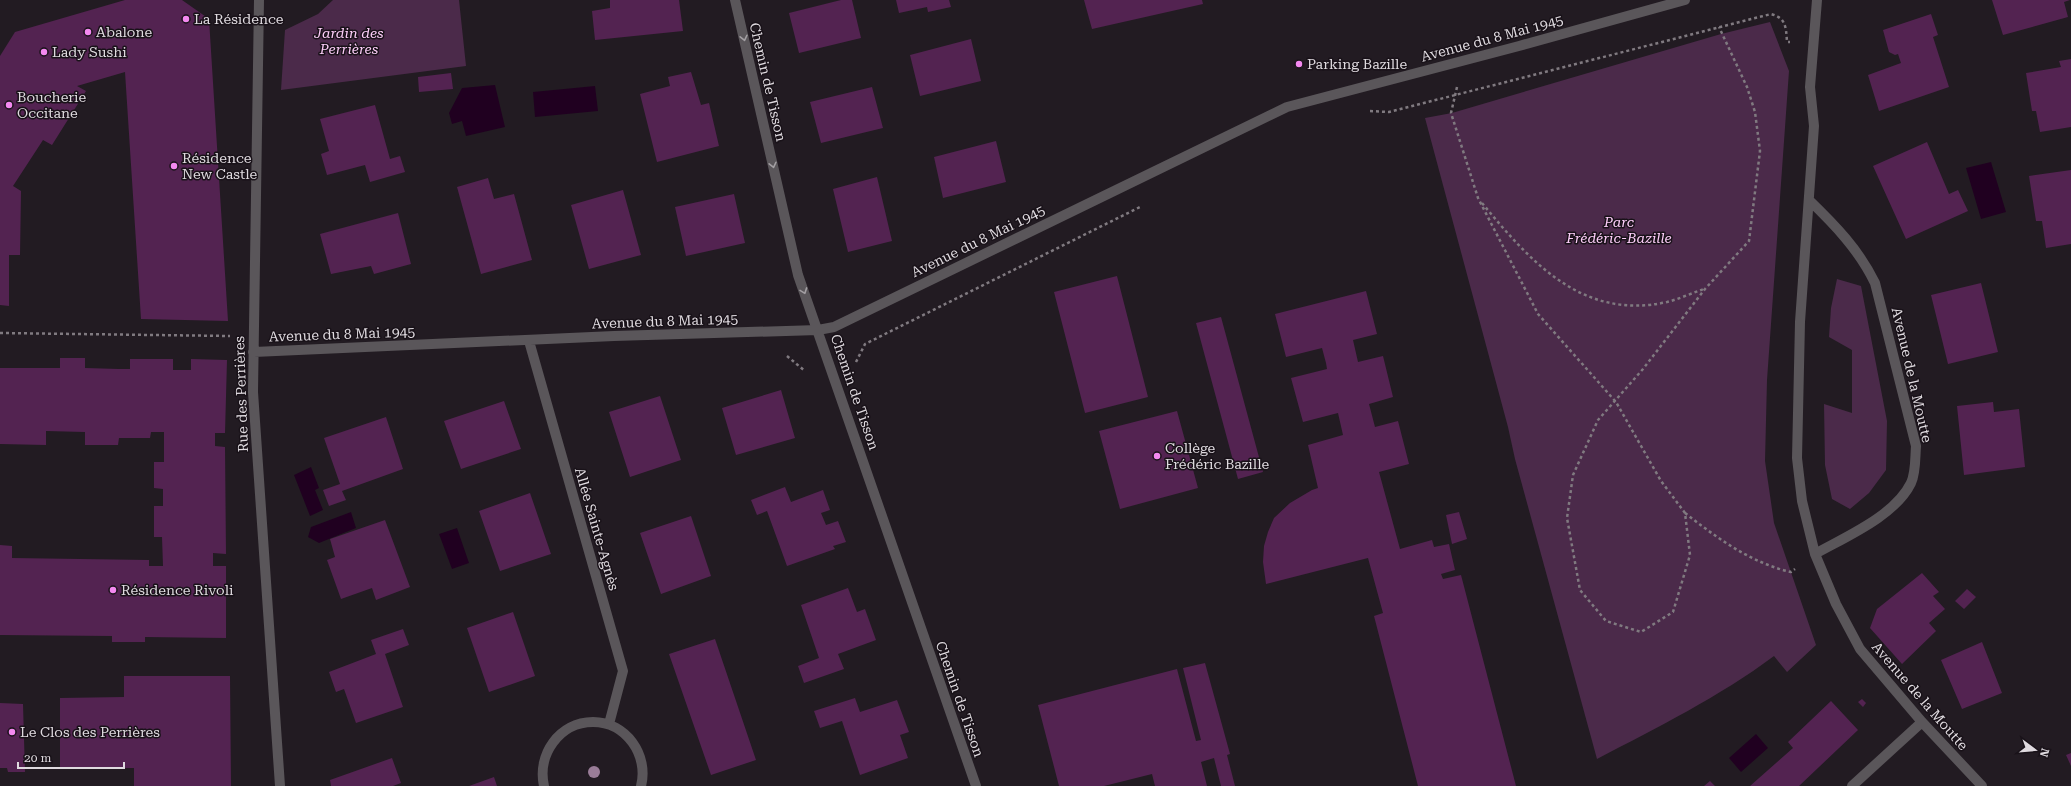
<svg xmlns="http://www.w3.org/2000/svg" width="2071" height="786" font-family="'Roboto Serif',serif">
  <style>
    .green { fill: #4b2a4a }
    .water { fill: #200020 }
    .building { fill: #532351 }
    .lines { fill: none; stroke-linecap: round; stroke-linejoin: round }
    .path { stroke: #807a80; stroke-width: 2.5; stroke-dasharray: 3 3; stroke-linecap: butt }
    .street { stroke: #5a565a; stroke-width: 10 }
    .tree { fill: #9a7d98 }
    .oneway { stroke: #a39fa3 }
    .poi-dot { fill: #f489f0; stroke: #191219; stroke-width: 1.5 }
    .labels { text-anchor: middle; stroke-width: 3; stroke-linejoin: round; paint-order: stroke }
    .poi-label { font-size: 14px; fill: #dfdadf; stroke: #191219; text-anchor: start }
    .park-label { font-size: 14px; font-style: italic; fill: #fdcef9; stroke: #191219 }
    .street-label { font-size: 14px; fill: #dfdadf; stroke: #191219 }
  </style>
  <rect width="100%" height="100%" fill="#221b22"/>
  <path class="green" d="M333,0h126l7,66 -185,24 4,-60 33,-16z
    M1770,22l19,49 -22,309 -2,81 9,62 42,122 -29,27 -13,-16c-55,41 -116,71 -177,103l-82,-300 -7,-32 -83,-309 27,-5 269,-79z
    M1837,279l24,7 26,135 -1,49 -17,23 -19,16 -18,-10 -7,-34 -1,-61 28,9v-63l-23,-13 2,-29z"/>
  <path class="water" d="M495,85l10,42 -39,9 -4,-15 -10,3 -3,-11 13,-25z
    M595,86l3,25 -63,6 -2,-25z
    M1991,162l15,50 -25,7 -15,-51z
    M311,467l8,21 -4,2 8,20 -13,6 -16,-41z
    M351,512l5,16 -37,15 -11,-6 3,-10z
    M457,528l12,35 -17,6 -13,-35z
    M1756,734l12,14 -27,24 -12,-14z"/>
  <path class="building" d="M125,0h57l27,19 19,302 -87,-2 -16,-247 -48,14 9,5 -34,54 -9,-5 -30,46 8,5 -1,64h-11v51l-9,-1v-249l15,-24z
    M610,0h69l4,31 -88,9 -3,-29 18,-3z
    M841,0h11l9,38 -62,15 -10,-40z
    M896,0h53l2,7 -23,5 -1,-5 -28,6z
    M1084,0h118l1,4 -111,25z
    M1992,0h78l-6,2 4,15 -65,18z
    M1931,14l7,21 -5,2 16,50 -70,24 -11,-36 33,-12 -3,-9 -3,1 -6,-3 -6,-22z
    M971,39l10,42 -61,15 -10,-41z
    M2071,59v68l-31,5 -4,-21h-4l-6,-38 35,-6 -2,-6z
    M691,72l10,33 8,-2 10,43 -62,16 -17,-68 30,-8 -2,-9z
    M451,73l2,16 -34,3 -1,-15z
    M872,87l11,41 -62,15 -11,-41z
    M375,105l15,54 10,-3 5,16 -35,10 -5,-17 -38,10 -6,-21 8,-3 -9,-32z
    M996,141l10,41 -63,16 -9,-41z
    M1927,142l22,52 9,-4 10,21 -62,28 -33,-73z
    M2071,170v74l-25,4 -4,-27h-6l-7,-45z
    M877,177l15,64 -44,11 -15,-63z
    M488,178l6,21 20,-5 18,66 -51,14 -24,-87z
    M623,190l18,65 -52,14 -18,-64z
    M734,194l11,49 -59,13 -11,-49z
    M398,213l13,51 -37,10 -3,-8 -40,8 -11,-40z
    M1117,276l31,121 -63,16 -31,-121z
    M1981,283l17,69 -50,12 -17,-69z
    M1366,291l11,43 -24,6 5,22 25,-6 10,41 -24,7 6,23 23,-6 11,43 -30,8 21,77 32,-9 2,7 15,-3 6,26 -14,4 2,5 18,-4 55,211h-98l-44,-170 9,-3 -15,-55 -102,26 -3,-22 1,-16 4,-14 6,-14 16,-15 22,-13 6,-2 -10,-43 35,-10 -5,-22 -35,9 -12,-44 36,-9 -1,-6 -4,-15 -36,9 -11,-43z
    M1221,317l42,155 -25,7 -42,-156z
    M60,358h25v10l34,1h11v-10h43v11h18v-11l36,1 -2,73h-10v13l10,1 1,107 -13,-1v13h13v72l-81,-1v5h-33v-6l-112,-1v-90l12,1v12l137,2v6h14l-1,-29h-8v-31h9v-17l-9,-1v-26h10v-30h-13l-1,6h-31l-1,7h-33v-13l-39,-1v14l-46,-1v-76h60z
    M781,390l14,48 -59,17 -14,-47z
    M660,396l21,64 -51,17 -21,-65z
    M504,401l17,48 -60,20 -17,-48z
    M1993,402l1,10 25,-3 6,58 -61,8 -7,-69z
    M1177,411l21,77 -78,21 -21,-78z
    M386,417l17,52 -61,22 4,9 -17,6 -6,-16 17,-6 -16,-46z
    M785,487l6,15 32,-12 7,20 -9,3 5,12 12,-4 8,21 -13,4 2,3 -48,17 -20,-55 -10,4 -6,-15z
    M530,493l21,61 -51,17 -21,-60z
    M1459,512l8,27 -15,5 -6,-29z
    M691,516l20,60 -50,18 -21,-61z
    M385,520l25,67 -34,13 -4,-12 -31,11 -14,-39 8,-3 -5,-18z
    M1922,573l17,19 -6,4 12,13 -16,14 7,8 -34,33 -32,-36 7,-19z
    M848,588l9,24 8,-3 11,31 -38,14 6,15 -40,14 -6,-17 21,-8 -18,-53z
    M1967,589l9,8 -12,12 -9,-8z
    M513,612l22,64 -46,16 -22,-64z
    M403,629l6,16 -24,9 18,53 -47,16 -12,-34 -8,3 -7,-20 47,-18 -5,-14z
    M715,639l41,121 -45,15 -42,-121z
    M1982,642l20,51 -40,16 -21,-49z
    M1205,663l25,91 -3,1 8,31h-14l-7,-28 -13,4 6,24h-52l-3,-12 -48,12h-45l-21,-81 139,-36 19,72 5,-1 -18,-72z
    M124,676h106l1,110h-97v-18h-74v-70l64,-1z
    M855,698l5,14 37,-12 12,32 -9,3 8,23 -48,17 -18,-54 -22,7 -6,-17z
    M1862,699l4,4 -3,4 -5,-5z
    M1831,701l27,29 -59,56h-49l43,-38 -5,-6z
    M0,703l23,1 2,68h-17l-1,-4h-7z
    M2071,753v13l-5,-11z
    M392,758l9,25 -8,3h-62l-1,-6z
    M494,777l3,9h-28z
    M1710,781l5,5h-11z"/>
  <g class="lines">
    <path class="path" d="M1457,87l-6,26 27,85 60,116 78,88 45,79 24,32 5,42 -17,57 -32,20 -35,-11 -26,-31 -13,-72 6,-43 25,-55 45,-51 62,-80 44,-48 11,-90 -5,-39 -8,-25 -28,-60
      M1370,111l19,1 382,-98c15,4 15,13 16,28h3
      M1482,203c48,58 100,118 185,99 12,-3 25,-9 37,-13
      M0,333l230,3
      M787,356l18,15
      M856,362l9,-18 277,-138
      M1685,513c32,25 66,50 106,59l4,-3"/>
    <path class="street" d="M259,0l-6,392 27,394
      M735,0l63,275 178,511
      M1817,0l-7,87 4,39 -14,196 -3,136 5,43 13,53 21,50 24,45 62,73 60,64
      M1809,200c26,25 50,50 66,83l41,163c-1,12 0,26 -5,37 -16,33 -66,54 -96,71
      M529,341l94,330 -14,53
      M253,352l361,-16 204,-6 16,-3 453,-220 232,-61 166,-46
      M544,786c-7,-31 15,-64 49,-64 33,0 56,33 48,64
      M1852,786l70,-64"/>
  </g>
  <circle class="tree" cx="594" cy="772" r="6"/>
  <defs><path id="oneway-chevron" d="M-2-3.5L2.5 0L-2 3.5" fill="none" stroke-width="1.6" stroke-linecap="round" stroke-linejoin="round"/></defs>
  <g class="oneway">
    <use href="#oneway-chevron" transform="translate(744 38) rotate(77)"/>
    <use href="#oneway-chevron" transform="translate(773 165) rotate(77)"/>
    <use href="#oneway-chevron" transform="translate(804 291) rotate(70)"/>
  </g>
  <g class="poi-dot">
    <circle cx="186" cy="19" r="4"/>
    <circle cx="88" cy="32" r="4"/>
    <circle cx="44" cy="52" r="4"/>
    <circle cx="1299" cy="64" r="4"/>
    <circle cx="9" cy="105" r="4"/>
    <circle cx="174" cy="166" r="4"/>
    <circle cx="1157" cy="456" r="4"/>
    <circle cx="113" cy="590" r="4"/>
    <circle cx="12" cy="732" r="4"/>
  </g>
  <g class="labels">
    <g class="poi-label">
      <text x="194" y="24">La Résidence</text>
      <text x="96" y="37">Abalone</text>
      <text x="52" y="57">Lady Sushi</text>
      <text x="1307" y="69">Parking Bazille</text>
      <text x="17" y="102">Boucherie<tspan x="17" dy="16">Occitane</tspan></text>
      <text x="182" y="163">Résidence<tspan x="182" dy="16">New Castle</tspan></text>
      <text x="1165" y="453">Collège<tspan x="1165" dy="16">Frédéric Bazille</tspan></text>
      <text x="121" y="595">Résidence Rivoli</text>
      <text x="20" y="737">Le Clos des Perrières</text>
    </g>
    <g class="park-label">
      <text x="349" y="38">Jardin des<tspan x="349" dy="16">Perrières</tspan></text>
      <text x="1619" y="227">Parc<tspan x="1619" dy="16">Frédéric-Bazille</tspan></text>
    </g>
    <g class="street-label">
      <text transform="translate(1492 38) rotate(-15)" y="5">Avenue du 8 Mai 1945</text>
      <text transform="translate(768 82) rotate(77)" y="5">Chemin de Tisson</text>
      <text transform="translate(978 241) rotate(-26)" y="5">Avenue du 8 Mai 1945</text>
      <text transform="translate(665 321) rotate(-2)" y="5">Avenue du 8 Mai 1945</text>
      <text transform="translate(342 334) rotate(-2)" y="5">Avenue du 8 Mai 1945</text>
      <text transform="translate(1912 375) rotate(77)" y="5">Avenue de la Moutte</text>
      <text transform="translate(855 392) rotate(71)" y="5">Chemin de Tisson</text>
      <text transform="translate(241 394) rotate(-92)" y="5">Rue des Perrières</text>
      <text transform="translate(597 529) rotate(74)" y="5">Allée Sainte-Agnès</text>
      <text transform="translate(1920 696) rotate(49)" y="5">Avenue de la Moutte</text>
      <text transform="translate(960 699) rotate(71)" y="5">Chemin de Tisson</text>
    </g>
  </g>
  <g transform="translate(2035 750) rotate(106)" stroke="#191219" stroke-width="3" paint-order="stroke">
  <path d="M0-3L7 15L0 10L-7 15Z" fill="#dfdadf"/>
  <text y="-6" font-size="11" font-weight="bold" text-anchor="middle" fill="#dfdadf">N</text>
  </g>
  <path d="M18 762v6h106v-6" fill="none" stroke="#dfdadf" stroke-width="2"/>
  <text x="24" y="762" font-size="12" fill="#dfdadf" stroke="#191219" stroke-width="3" paint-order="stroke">20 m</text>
</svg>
